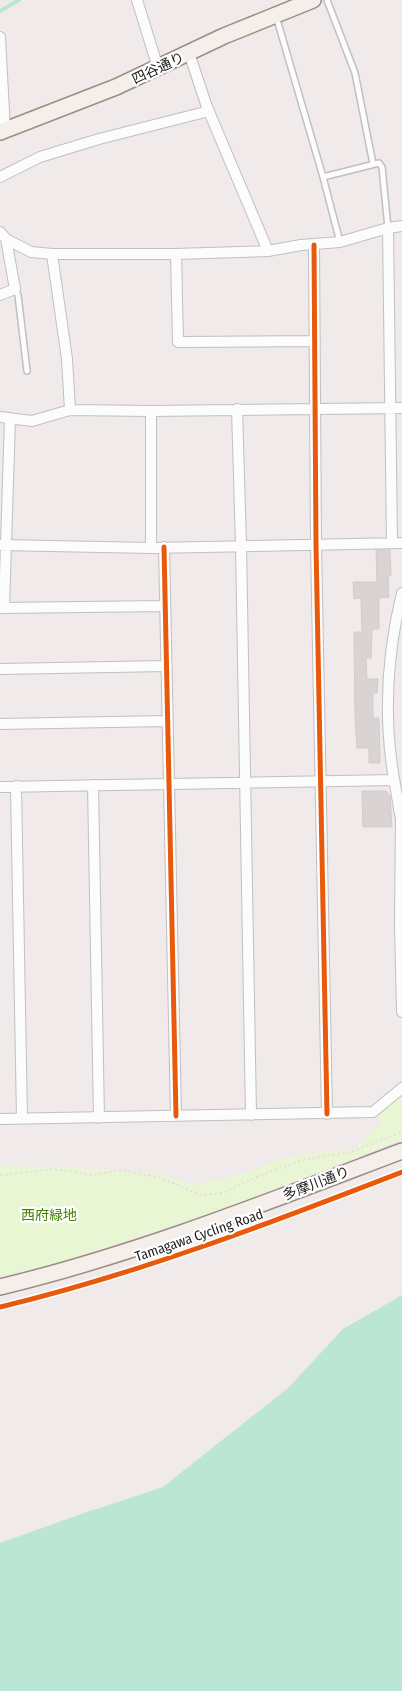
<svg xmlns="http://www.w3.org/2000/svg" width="402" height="1691" font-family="'Fira Sans Condensed','Noto Sans JP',sans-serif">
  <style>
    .park { fill: #e8f6d4 }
    .water { fill: #bbe6d5 }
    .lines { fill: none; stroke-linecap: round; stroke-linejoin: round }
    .stream { stroke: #bbe6d5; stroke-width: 4 }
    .building { fill: #d9d3d4; stroke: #d3cbcc }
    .lane-casing { stroke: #c1bfbf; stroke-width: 8 }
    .street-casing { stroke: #c1bfbf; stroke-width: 12 }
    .secondary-casing { stroke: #9c8d80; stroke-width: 18 }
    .path { stroke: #eddae3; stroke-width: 2; stroke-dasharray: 2.5 2.5; stroke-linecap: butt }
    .lane { stroke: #fdfcfc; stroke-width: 5 }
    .street { stroke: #fdfcfc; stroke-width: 10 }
    .secondary { stroke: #f5efec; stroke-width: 15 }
    .cycleway-casing { stroke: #fff; stroke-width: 8 }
    .cycleway { stroke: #e8590c; stroke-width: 5 }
    .labels { text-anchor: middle; stroke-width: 4.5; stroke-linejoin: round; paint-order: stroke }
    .street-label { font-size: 14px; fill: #212121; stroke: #fff }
    .park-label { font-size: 14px; fill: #448202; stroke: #fff }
  </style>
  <rect width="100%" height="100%" fill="#f0eaea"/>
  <path class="park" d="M402,1094v45l-6,3 -185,71 -152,49 -59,14v-110l61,1 96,6 38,12 37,-8 44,-16 27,-7 36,-3 16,-3 26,-24 -2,-10z"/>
  <path class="water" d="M402,1295v396h-402v-148l84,-30 79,-26 125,-99 55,-59z"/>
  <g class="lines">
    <path class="stream" d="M0,11l19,-11"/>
  </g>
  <path class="building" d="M376,550h14l1,26h-3l1,21 -10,1v31h-7l-1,29h-5l1,21h11l-1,14h-4v25h6l1,45h-11v-15h-12l-2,-32 -1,-84h8l-1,-34 -7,1 -1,-17h24z
    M362,791h24l4,5 2,31h-29z"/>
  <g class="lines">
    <defs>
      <path id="lane" d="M327,0l28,73 18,91
        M276,16l47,161 17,65
        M323,177l56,-14 3,4 6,61
        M15,289l3,6 9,76"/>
      <path id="street" d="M137,0l21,68
        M0,37l5,93
        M189,53l18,54 61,144
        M0,177l40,-20 59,-18 110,-28
        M388,228l4,315
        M0,232l6,7 25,13 21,2h124l92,-3 33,-6 39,-3 48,-14 14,-2
        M314,245l2,300 11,569
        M52,254l15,105 3,51
        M176,254l2,88 137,-1
        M0,295l15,-6 -9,-50
        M237,409l4,136 10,570
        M0,417l32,4 38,-11 81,1
        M0,545l151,3 251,-5
        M164,547l12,569
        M151,548v-137l251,-3
        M402,593c-16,65 -19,131 -6,197 2,11 3,22 6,33
        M0,608l165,-2
        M4,608l6,-190
        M0,669l167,-3
        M0,724l167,-3
        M93,785l6,333
        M16,786l6,333
        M0,787l394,-7
        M401,819l-1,105 2,88
        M0,1119l373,-7 29,-24"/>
      <path id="secondary" d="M0,132l116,-45 108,-51 89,-36
        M0,1287c137,-33 270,-86 402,-136"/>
    </defs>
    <use href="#lane" class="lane-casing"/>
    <use href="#street" class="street-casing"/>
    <use href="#secondary" class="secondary-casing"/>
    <path class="path" d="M0,1175l53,-6 41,6 26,-5 41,8 39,17 23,-2 36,-17 43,-16 48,-8 52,-20"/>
    <use href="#lane" class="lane"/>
    <use href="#street" class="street"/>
    <use href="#secondary" class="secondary"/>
    <defs>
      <path id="cycleway" d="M314,245l2,300 11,569
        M164,547l12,569
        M0,1307c138,-33 270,-84 402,-135"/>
    </defs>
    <use href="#cycleway" class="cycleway-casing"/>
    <use href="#cycleway" class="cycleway"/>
  </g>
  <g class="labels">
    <g class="street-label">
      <text transform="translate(158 68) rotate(-25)" y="5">四谷通り</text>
      <text transform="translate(316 1183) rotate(-21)" y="5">多摩川通り</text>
      <text transform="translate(199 1235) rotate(-19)" y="5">Tamagawa Cycling Road</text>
    </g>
    <g class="park-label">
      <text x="49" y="1220">西府緑地</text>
    </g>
  </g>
</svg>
